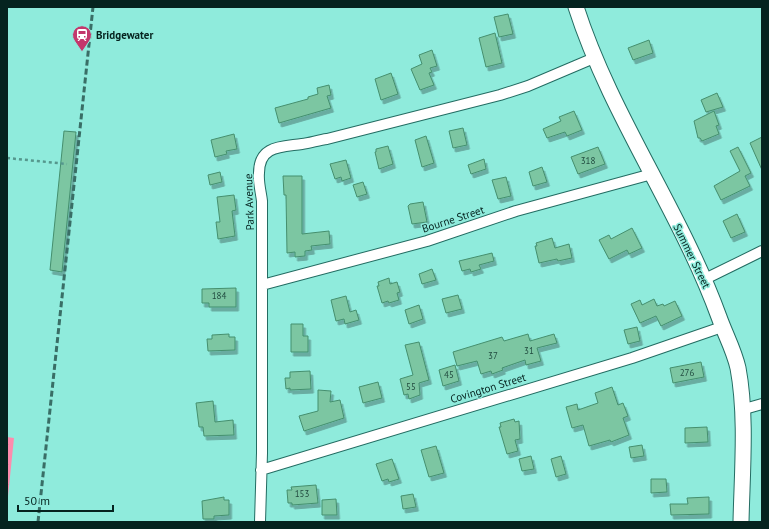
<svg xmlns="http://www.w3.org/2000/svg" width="769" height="529" font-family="'PT Sans',sans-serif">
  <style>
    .park { fill: url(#park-tufts) }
    .building { fill: #7bc6a2; stroke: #458f6e; filter: url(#shadow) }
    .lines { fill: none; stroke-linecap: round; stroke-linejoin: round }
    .street-casing { stroke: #236c62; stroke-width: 12 }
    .secondary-casing { stroke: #236c62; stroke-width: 17 }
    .path { stroke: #55978d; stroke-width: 2.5; stroke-dasharray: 3 3; stroke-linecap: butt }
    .street { stroke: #fff; stroke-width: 10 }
    .secondary { stroke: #fff; stroke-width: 15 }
    .rail { stroke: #396e66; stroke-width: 3; stroke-dasharray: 6 3; stroke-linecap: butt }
    .labels { text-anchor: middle; stroke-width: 3; stroke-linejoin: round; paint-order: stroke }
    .number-label { font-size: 9px; fill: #224c40 }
    .poi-label { font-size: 11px; font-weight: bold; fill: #05231f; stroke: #8febdc; text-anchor: start }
    .street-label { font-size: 11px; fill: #05231f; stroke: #8febdc }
  </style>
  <defs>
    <pattern id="park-tufts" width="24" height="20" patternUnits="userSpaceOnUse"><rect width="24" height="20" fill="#fd8bad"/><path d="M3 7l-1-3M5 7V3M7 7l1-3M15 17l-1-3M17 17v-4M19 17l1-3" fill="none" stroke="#d77894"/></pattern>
    <filter id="shadow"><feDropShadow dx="2.5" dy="4" stdDeviation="0" flood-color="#0004"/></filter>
  </defs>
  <rect width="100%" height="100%" fill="#8febdc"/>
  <path class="park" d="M7,437l7,1 -7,68z"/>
  <path class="building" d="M508,14l5,20 -14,3 -5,-20z
    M495,33l7,30 -16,4 -7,-29z
    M649,40l4,13 -20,7 -5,-12z
    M432,50l5,16 -7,2 2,4 -3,1 5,12 -14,5 -9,-21 11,-5 -3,-9z
    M391,73l7,21 -17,6 -6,-21z
    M329,85l2,10 -4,1 4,12 -52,15 -4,-15 33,-9v-2l10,-3 -1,-6z
    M717,93l6,14 -17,5 -5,-12z
    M574,111l8,19 -15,6 -2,-4 -18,6 -4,-9 18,-8 -2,-4z
    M714,111l5,14 -3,1 3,8 -17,7 -2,-3h-2l-4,-17z
    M463,128l4,17 -14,3 -4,-17z
    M64,131l12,1 -14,140 -12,-2z
    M234,134l3,15 -11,2 1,3 -12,3 -4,-17z
    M426,136l8,27 -12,4 -7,-27z
    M762,137v33l-12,-27z
    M388,146l5,18 -14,5 -4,-17h1v-3z
    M598,147l7,17 -27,10 -7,-17z
    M738,147l13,26 -6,3 5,10 -29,14 -7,-14 26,-15 -10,-20z
    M484,159l2,10 -15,5 -3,-9z
    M346,160l5,18 -9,3 -1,-4 -6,2 -5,-15z
    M542,167l5,15 -14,4 -4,-14z
    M220,172l2,10 -12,3 -2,-10z
    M283,176h19v58l27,-3 1,13 -19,2 1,4 -7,1v5l-10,1v-5l-8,1 -1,-58h-2z
    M506,177l5,19 -13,3 -6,-19z
    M363,182l4,12 -10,3 -4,-12z
    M234,195l2,15 -4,1 3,25 -17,3 -2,-17h4l-3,-25z
    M423,202l4,20 -15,2 -4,-18 2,-2z
    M737,214l8,18 -14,6 -8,-17z
    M632,228l10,20 -13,6 -2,-4 -18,9 -10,-19 10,-5 2,4z
    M552,238l3,10 14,-4 3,14 -14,3 -1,-2 -18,4 -4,-17h2l-1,-3z
    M492,253l2,8 -15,4 2,4 -10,3 -1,-3 -8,2 -3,-10z
    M432,269l4,11 -14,4 -3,-10z
    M389,278l1,6 7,-2 3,10 -3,1 2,7 -10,3 -1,-2 -6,2 -5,-17h2l-1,-4z
    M236,288v19h-27v-4h-7v-14z
    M458,295l4,14 -16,4 -4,-14z
    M346,296l4,16 6,-2 3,10 -14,4 -1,-5 -8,2 -5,-21z
    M654,299l3,7 6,-2 1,2 11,-5 7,15 -21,10 -5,-10 -16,7 -9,-19 9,-4 2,5z
    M419,305l4,14 -14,5 -4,-14z
    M291,324h12v12h5v16h-17z
    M637,327l3,14 -12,3 -4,-14z
    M229,334v3h6v13l-27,1 -1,-12h5v-4z
    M528,334l2,7 24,-7 3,9 -20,5 4,13 -15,4 -1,-5 -23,8 1,2 -11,4 -1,-3 -10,3 -4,-13 -20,5 -4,-14 49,-15 2,4z
    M419,342l10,38 -10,3 1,12 -11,4 -1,-5 -4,1 -4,-16 13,-4 -8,-30z
    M701,362l3,15 -31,6 -3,-15z
    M455,365l4,16 -16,5 -4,-16z
    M310,371l1,18 -21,1v-2l-4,1 -1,-11h5v-6z
    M378,382l4,16 -19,5 -4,-16z
    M612,387l6,18 5,-2 5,13 -5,2 6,17 -18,7 -1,-2 -21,6 -6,-21 -11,3 -6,-21 11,-3 1,6 20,-7 -3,-10z
    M318,390l13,1 -1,11 10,-2 4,18 -40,13 -5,-15 19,-5z
    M213,401l2,21 18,-2 1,15 -30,1 -1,-9h-4l-3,-24z
    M514,419l1,3 4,-1 1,18 -5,1 3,11 -11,3 -8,-27h2l-1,-4z
    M707,427l1,15 -23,1v-15z
    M642,445l2,11 -13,2 -2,-11z
    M436,446l8,27 -15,4 -8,-27z
    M531,456l3,13 -12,2 -3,-12z
    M561,456l5,18 -10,3 -5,-18z
    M392,459l7,20 -10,3 -1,-3 -6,2 -6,-17z
    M651,479h15l1,13 -16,1z
    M316,485l2,18 -26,2v-2h-4l-1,-13h5l-1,-3z
    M413,494l3,13 -13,2 -2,-13z
    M224,497v3h5v15l-15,1v3h-11l-1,-18z
    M709,497v17l-38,1 -1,-11h18l-1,-6z
    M336,499l1,16h-15v-15z"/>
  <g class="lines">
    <defs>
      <path id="street" d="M705,279l57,-28
        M262,285l165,-44 89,-30 136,-37
        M741,410l21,-6
        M261,470l371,-112 90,-31
        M260,522l2,-69v-252c-1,-9 -4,-19 -3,-28 0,-28 23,-26 43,-29 8,-1 17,-4 25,-5l173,-44 28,-9 66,-28"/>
      <path id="secondary" d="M576,7c35,109 104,203 143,310 6,17 15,33 19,51 9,48 4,105 3,154"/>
    </defs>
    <use href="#street" class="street-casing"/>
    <use href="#secondary" class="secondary-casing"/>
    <path class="path" d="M7,158l60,6"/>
    <use href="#street" class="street"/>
    <use href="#secondary" class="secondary"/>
    <path class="rail" d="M38,522l55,-515"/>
  </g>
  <defs>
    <symbol id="station-pin" viewBox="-11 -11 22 30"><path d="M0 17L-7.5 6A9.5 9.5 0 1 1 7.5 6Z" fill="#c3376c" stroke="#8febdc"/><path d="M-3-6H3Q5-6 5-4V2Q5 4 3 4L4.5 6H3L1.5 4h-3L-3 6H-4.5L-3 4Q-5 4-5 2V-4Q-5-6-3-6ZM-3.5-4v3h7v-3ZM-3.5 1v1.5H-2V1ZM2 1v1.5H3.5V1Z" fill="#fff"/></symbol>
  </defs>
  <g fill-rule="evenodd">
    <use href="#station-pin" x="71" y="24" width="22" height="30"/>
  </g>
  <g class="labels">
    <g class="number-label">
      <text x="588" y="164">318</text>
      <text x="219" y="299">184</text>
      <text x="529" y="354">31</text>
      <text x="493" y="359">37</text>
      <text x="687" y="376">276</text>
      <text x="449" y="378">45</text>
      <text x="411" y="390">55</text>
      <text x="302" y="497">153</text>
    </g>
    <g class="poi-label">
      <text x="96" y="39">Bridgewater</text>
    </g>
    <g class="street-label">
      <text transform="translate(249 202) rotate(-92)" y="4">Park Avenue</text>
      <text transform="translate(453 219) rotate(-18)" y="4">Bourne Street</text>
      <text transform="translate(692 256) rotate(64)" y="4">Summer Street</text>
      <text transform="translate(488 388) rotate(-17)" y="4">Covington Street</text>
    </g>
  </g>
  <rect width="769" height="529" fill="none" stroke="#05231f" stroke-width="16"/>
  <path d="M18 505v6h95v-6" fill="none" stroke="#05231f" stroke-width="2"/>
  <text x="24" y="505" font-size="12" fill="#05231f" stroke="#8febdc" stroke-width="3" paint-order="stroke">50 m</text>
</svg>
